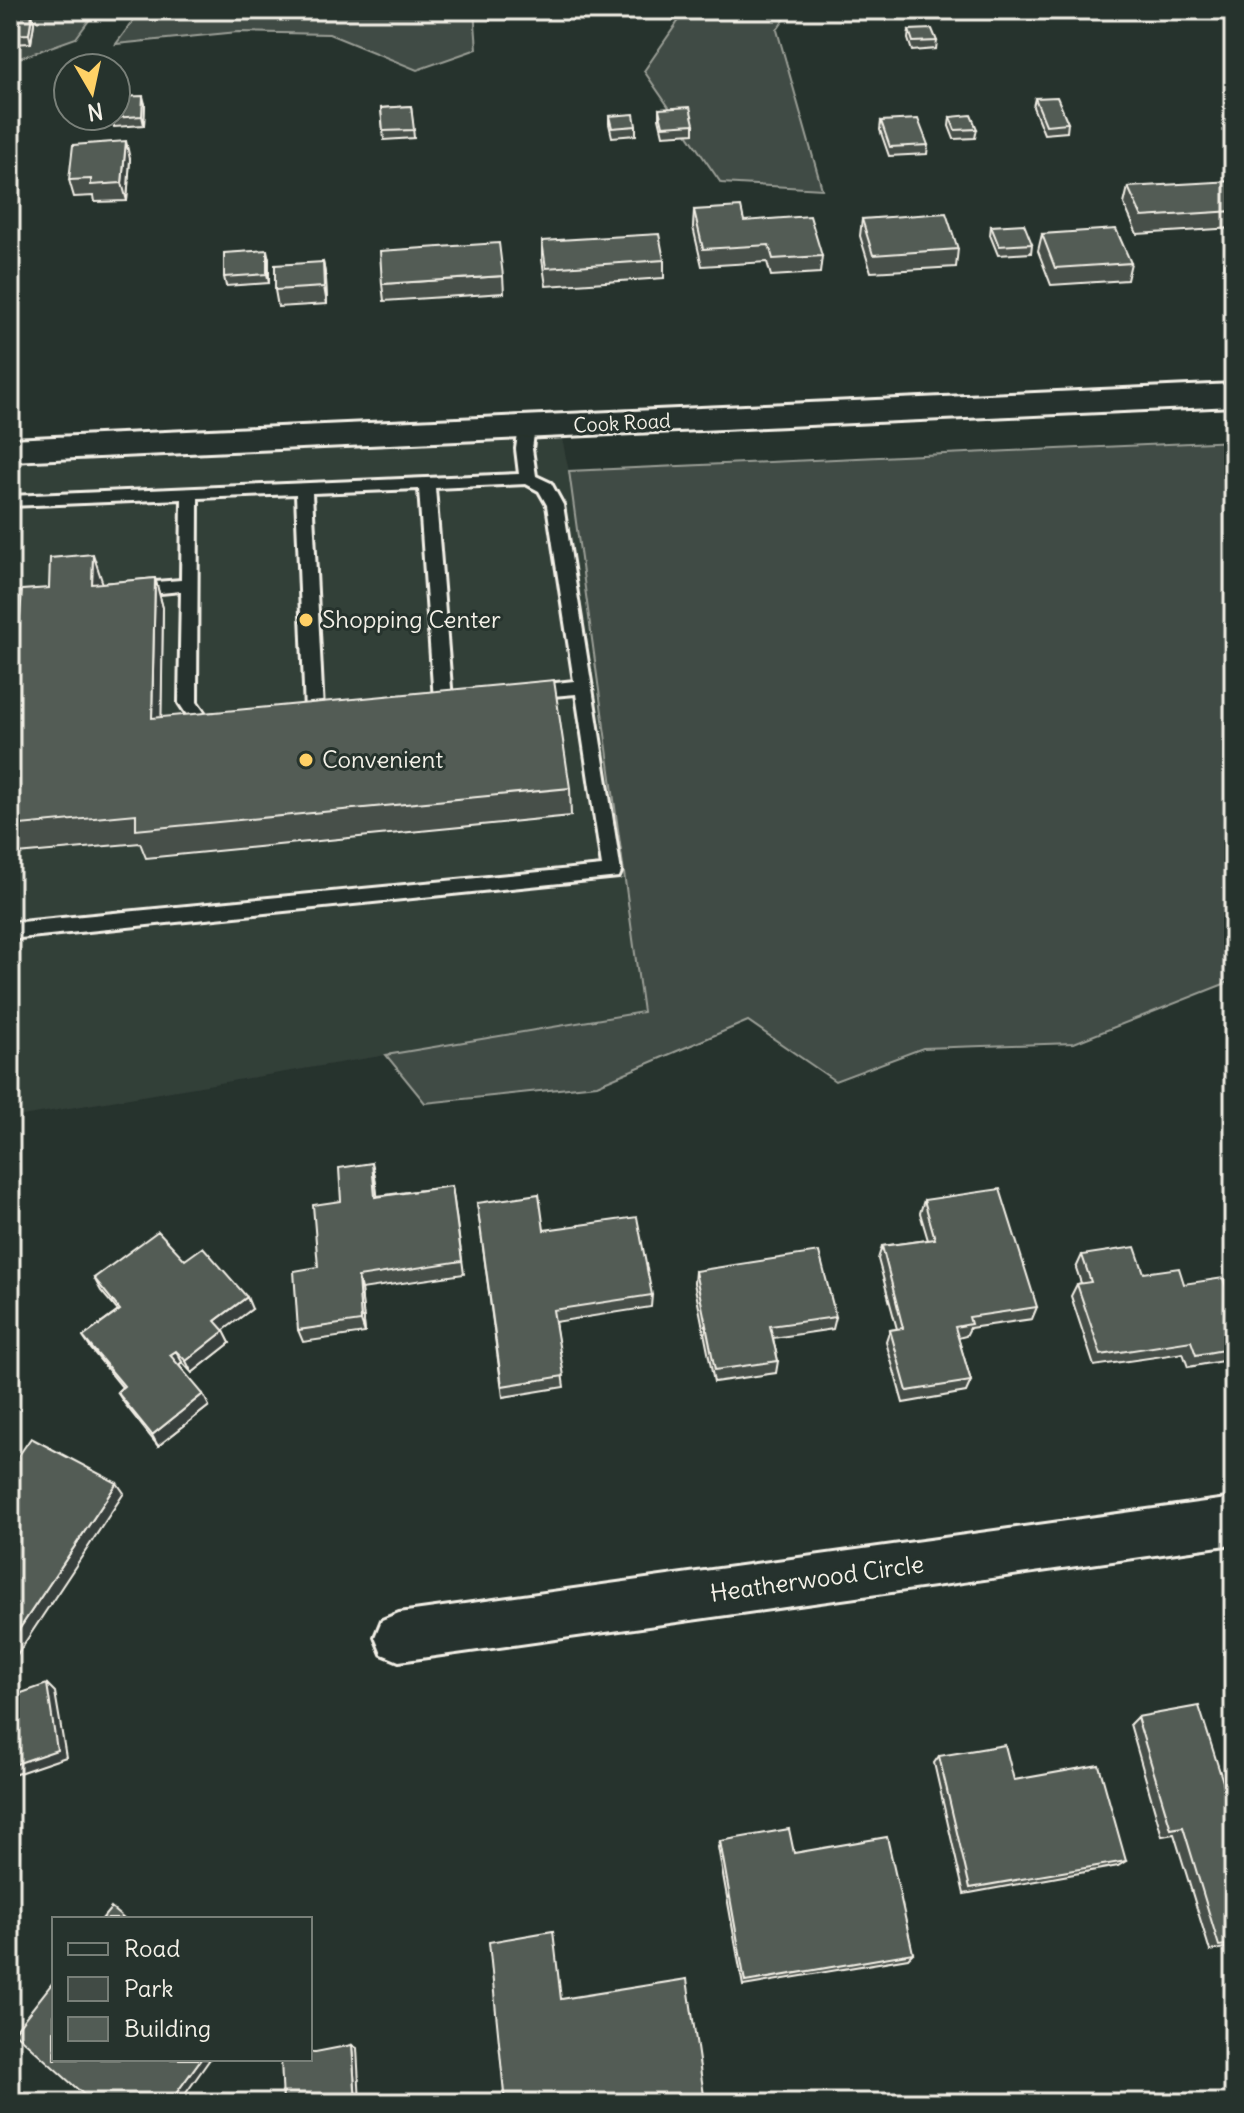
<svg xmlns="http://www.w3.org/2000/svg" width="1244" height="2113" font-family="Delius,sans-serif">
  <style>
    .built { fill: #333f39 }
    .green { fill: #414b45; stroke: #9a9e96; stroke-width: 2 }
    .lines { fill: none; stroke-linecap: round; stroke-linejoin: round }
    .lane-casing { stroke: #f4f1e8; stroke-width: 6 }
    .street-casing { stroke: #f4f1e8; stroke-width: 6 }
    .secondary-casing { stroke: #f4f1e8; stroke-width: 6 }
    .lane { fill: #26332d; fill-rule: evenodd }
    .street { fill: #26332d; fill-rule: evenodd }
    .secondary { fill: #26332d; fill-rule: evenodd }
    .wall { fill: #474f49; stroke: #f4f1e8; stroke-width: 2 }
    .shaded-wall { fill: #39403c; stroke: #f4f1e8; stroke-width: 2 }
    .building { fill: #525c55; stroke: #f4f1e8; stroke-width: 2 }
    .poi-dot { fill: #ffd166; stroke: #26332d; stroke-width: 3 }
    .labels { text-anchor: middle; stroke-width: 6; stroke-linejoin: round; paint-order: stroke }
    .far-street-label { font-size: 20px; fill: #f4f1e8; stroke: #26332d }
    .poi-label { font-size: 24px; fill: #f4f1e8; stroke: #26332d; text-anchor: start }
    .street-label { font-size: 24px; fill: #f4f1e8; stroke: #26332d }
  </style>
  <rect width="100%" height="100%" fill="#26332d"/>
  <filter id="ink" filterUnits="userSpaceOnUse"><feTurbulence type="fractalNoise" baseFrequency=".0125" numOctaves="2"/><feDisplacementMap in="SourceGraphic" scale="16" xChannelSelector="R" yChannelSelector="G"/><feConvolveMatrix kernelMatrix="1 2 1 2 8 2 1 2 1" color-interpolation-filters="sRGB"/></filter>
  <g filter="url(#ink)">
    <path class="built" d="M561,434l12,56 70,522 -633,106v-658z"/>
    <path class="green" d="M10,10h86v1l-20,27 -59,21 -7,-1z
      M141,10h333l3,39 -60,21 -88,-36 -91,-2 -122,12z
      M686,10h105l-14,20 45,159 -101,-6 -77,-112z
      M1234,441v539l-160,63 -151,5 -88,33 -87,-60 -151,64 -172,18 -39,-48 257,-43 -74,-541z"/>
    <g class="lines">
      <defs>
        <path id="lane" d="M527,422l8,5 -3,22 4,27 15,7 12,22 58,367 -2,5 -609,62v-16l592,-57 -26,-172 -47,4 -9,-6 9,-6 45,-5 -27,-176 -8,-14 -13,-7 -91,4 17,212 -9,6 -9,-6 -15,-211 -107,4 11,218 -9,6 -9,-6 -9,-217 -98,4 -1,204 9,13 12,-1 9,6 -3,5 -29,2 -16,-24 2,-112 -51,5 -8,-6 8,-6 51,-4 1,-81 -172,7v-10l509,-22 -3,-25 3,-22z
          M49,591l6,2v8l-45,5v-12z"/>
        <path id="street" d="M1234,1498v46l-835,117 -17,-7 -7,-17 7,-17 17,-7z"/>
        <path id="secondary" d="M1234,384v22l-1224,55v-22z"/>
      </defs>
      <use href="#lane" class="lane-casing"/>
      <use href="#street" class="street-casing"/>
      <use href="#secondary" class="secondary-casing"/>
      <use href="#lane" class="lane"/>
      <use href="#street" class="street"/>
      <use href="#secondary" class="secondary"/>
    </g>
    <path class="wall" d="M32,14l2,9 -3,20 -21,1v-29z
      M909,30l28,11 -1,8 -24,2 -4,-12z
      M1035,98l33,25 -1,9 -23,2 -11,-27z
      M145,104l-1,21 -30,2 -2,-9z
      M411,106l3,32 -30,2 -3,-32z
      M659,109l35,15v9l-31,2 -4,-17z
      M609,116l27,10v9l-24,2 -3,-13z
      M950,117l27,12 -2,9 -21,1 -5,-13z
      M881,121l47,24 -1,9 -38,2 -9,-26z
      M130,159l-3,42 -32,1 -1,-6 -20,1 -5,-17z
      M1234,183v45l-97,6 -13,-30 4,-17z
      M694,210l50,11 78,35 -2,17 -49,3 -4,-14 -65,4 -9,-39z
      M862,219l96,30 -2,18 -85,5 -11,-36z
      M991,226l41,18 -1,9 -33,2 -8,-20z
      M1042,234l89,29 -4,17 -76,5 -13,-34z
      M542,241l122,19v18l-118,8 -4,-27z
      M269,259v24l-43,3 -2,-9z
      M323,262l3,17 1,25 -49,3 -3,-17z
      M503,276l1,17 -120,8 -2,-17z
      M155,578l8,30 -2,109 409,71 1,28 -425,42 -6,-15 -123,11 -7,-14v-89l93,-168z
      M372,1163l3,14 2,19 75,-10 12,88 -103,15 4,44 -62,9 -5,-12 20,-63 23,-66z
      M924,1200l113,107 -5,12 -62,9 -4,8 -8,2 13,43 -5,11 -63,11 -17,-61 4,-12 7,-1 -19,-70 4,-13 46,-6 -8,-27z
      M477,1203l67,27 108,65 -1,12 -96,15 9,65 -61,10z
      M1082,1255l62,18 90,36v50l-46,8 -5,-14 -89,13 -23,-70 6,-12 4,-1 -5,-15z
      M185,1260l67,49 -29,21 7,13 -38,30 -10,-11 -3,3 30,41 -51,40 -34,-43 -7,-11 5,-5 -31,-38 -8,-12 35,-26 -17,-20 -7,-13z
      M695,1271l141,46 -3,12 -60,9 5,23 -2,12 -62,9 -20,-99z
      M1137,1717l95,93h2v136l-24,5 -36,-117 -12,2 -32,-112z
      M939,1756l75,24 112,81 -8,5 -154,28 -30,-131z
      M720,1841l74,12 119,100 -5,5 -165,28 -25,-139z"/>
    <path class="shaded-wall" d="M32,14l2,9 -3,20 -2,-9z
      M143,96l2,8 -1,21 -2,-9z
      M126,141l4,18 -3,42 -5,-18z
      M267,250l2,9v24l-2,-9z
      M323,262l3,17 1,25 -3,-17z
      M93,554l10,30h-11z
      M155,578l8,30 -2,138 -9,-28z
      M372,1163l3,14 4,33 -4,-13z
      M358,1277l3,12 4,44 -4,-12z
      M247,1297l5,12 -32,24 -5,-12z
      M224,1331l6,12 -38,30 -6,-12z
      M176,1351l6,11 -6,5 -6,-12z
      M203,1394l6,12 -51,40 -6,-11z
      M117,1483l7,10 -108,163 -6,-5v-8z
      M47,1684l8,8 11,65 -56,19v-10z
      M352,2045l5,3 3,55h-4z
      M201,2059h9l-31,44h-10z"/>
    <path class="building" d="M32,14l-3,20 -19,1v-20z
      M932,29l5,12 -24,1 -4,-12z
      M143,96l-1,20 -30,2v-2h4v-19z
      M1057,97l11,26 -22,2 -11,-27z
      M411,106l3,24 -31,1 -2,-23z
      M690,107l4,17 -31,2 -4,-17z
      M634,114l2,12 -24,2 -3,-12z
      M971,115l6,14 -22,1 -5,-13z
      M918,119l10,26 -38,2 -9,-26z
      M126,141l-4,42 -31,2v-6l-22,1 4,-35z
      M1233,181l1,2v28l-92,6 -14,-30z
      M741,207l3,14 66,-5 12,40 -49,3 -4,-14 -66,4 -9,-39z
      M946,213l12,36 -85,6 -11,-36z
      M1024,224l8,20 -33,2 -8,-20z
      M1116,229l15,34 -76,5 -13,-34z
      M659,234l5,26 -118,8 -4,-27z
      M499,243l4,33 -121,8 -2,-33z
      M267,250v24l-43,3v-24z
      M323,262l1,25 -49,3v-25z
      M93,554l-1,30 63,-6 -3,140 402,-38 16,108 -434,42v-16l-126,12v-75l12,-161 27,-2 1,-30z
      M372,1163l3,34 77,-11 10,75 -104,16 3,44 -63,9 -4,-59 24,-4 -5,-62 28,-4 -2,-33z
      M1000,1189l37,118 -68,10 2,7 -16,3 16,54 -64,10 -17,-61 13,-2 -21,-82 53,-7 -11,-39z
      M539,1194l5,36 93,-13 15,78 -99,15 11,66 -62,10 -25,-183z
      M158,1231l27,29 18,-13 44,50 -32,24 9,10 -38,30 -10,-10 -6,4 33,39 -51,41 -35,-43 7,-6 -41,-49 37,-27 -26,-32z
      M1135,1247l9,26 35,-5 5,16 39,-6 11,31v39l-38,7 -5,-14 -90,14 -24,-71 14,-2 -9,-27z
      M819,1252l17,65 -66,9 8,35 -63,9 -20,-99z
      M31,1438l86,45 -107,160v-137l3,-5 -3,-1v-32z
      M47,1684l10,66 -47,16v-69z
      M1199,1706l33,104h2v134l-15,2 -36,-119 -12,2 -34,-112z
      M1005,1745l9,35 85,-15 27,96 -156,27 -31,-132z
      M789,1829l5,24 93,-16 26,116 -168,29 -25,-141z
      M111,1908l13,11h-22z
      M553,1931l8,68 126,-20 18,123 -200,1 -16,-161z
      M54,1981v78h147l-32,44h-76l-79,-71z
      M352,2045l4,58h-73l-2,-44h29v-6z
      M476,2100v3h-16z"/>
  </g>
  <g class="poi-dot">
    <circle cx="306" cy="620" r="8"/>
    <circle cx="306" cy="760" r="8"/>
  </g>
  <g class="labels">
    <g class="far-street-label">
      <text transform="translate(622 423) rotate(-3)" y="7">Cook Road</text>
    </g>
    <g class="poi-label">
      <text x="322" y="628">Shopping Center</text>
      <text x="322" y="768">Convenient</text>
    </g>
    <g class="street-label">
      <text transform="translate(817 1579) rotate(-8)" y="8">Heatherwood Circle</text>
    </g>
  </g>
  <rect width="1244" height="2113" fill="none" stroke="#26332d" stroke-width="40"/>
  <rect x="20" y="20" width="1204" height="2073" fill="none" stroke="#f4f1e8" stroke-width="3" filter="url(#ink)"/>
  <rect x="52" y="1917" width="260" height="144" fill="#26332d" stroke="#787f78" stroke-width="2"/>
  <rect x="68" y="1943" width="40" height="12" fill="#26332d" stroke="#787f78" stroke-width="2"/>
  <text x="124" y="1957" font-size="24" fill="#f4f1e8">Road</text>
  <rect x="68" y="1977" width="40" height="24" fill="#414b45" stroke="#787f78" stroke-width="2"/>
  <text x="124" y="1997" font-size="24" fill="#f4f1e8">Park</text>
  <rect x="68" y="2017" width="40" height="24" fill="#525c55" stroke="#787f78" stroke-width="2"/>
  <text x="124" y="2037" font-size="24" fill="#f4f1e8">Building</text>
  <g transform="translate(92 92) rotate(171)"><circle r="38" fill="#26332d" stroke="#787f78" stroke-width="2"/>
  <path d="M0-6L14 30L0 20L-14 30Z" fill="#ffd166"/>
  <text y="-12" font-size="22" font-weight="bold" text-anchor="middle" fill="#f4f1e8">N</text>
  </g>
</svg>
